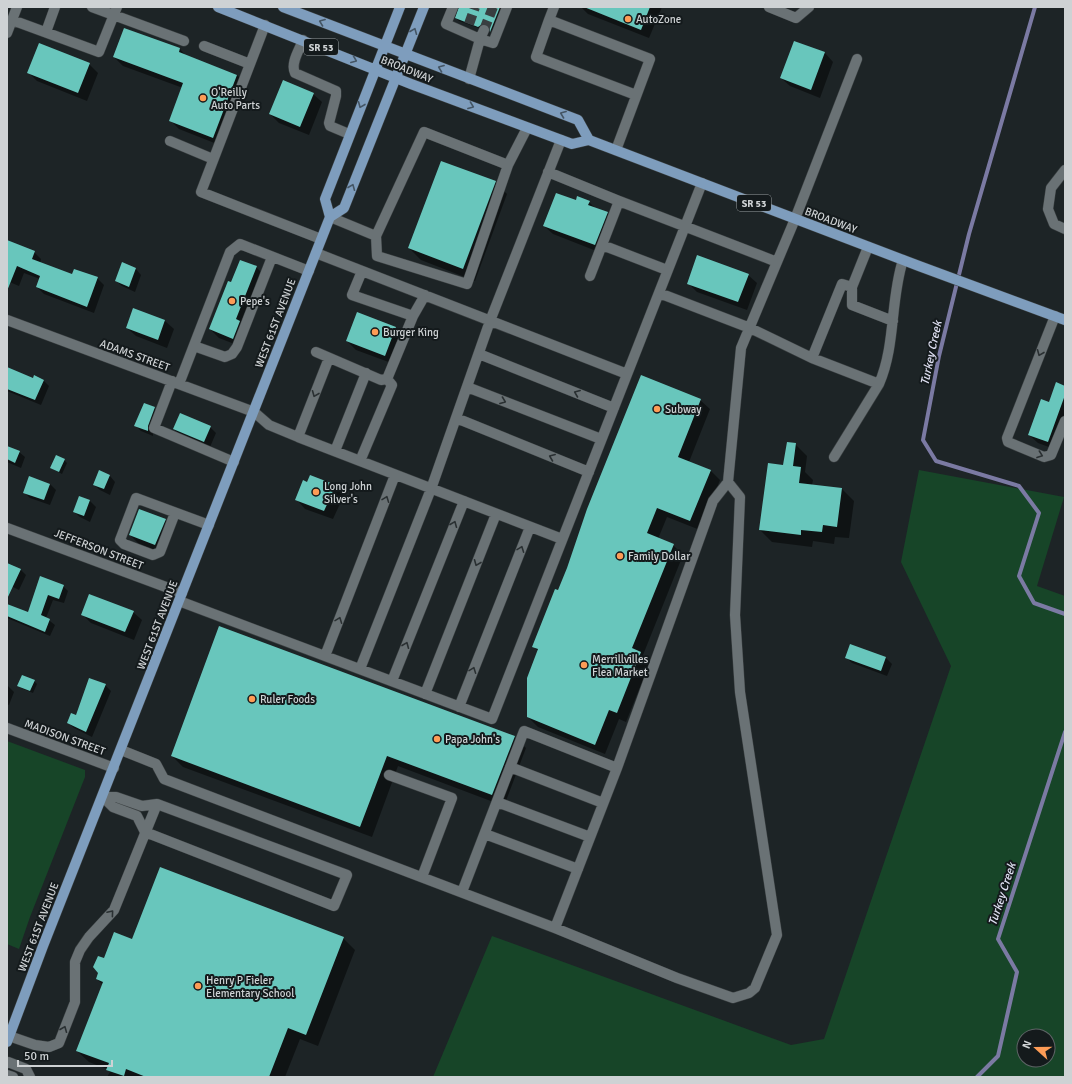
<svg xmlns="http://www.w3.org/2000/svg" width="1072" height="1084" font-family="Signika,sans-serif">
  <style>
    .green { fill: #174528; fill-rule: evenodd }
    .shadow { fill: #0007 }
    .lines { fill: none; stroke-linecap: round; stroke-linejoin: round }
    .stream { stroke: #7b7aa3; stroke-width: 4 }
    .building { fill: #68c6bc }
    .minor-tunnel { stroke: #383e40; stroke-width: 10; stroke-dasharray: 10 5; stroke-linecap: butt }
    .minor-casing { stroke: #3b4042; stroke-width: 11 }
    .major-casing { stroke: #3b4042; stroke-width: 11 }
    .minor { stroke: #6a7275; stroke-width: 10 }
    .major { stroke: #7e9dbd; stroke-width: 10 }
    .oneway { stroke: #445564 }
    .oneway2 { stroke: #2a3032 }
    .poi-dot { fill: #fd9c56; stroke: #141a1c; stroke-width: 1.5 }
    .labels { text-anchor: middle; stroke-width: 4; stroke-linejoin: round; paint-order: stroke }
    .shield { fill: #141a1c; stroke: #969b9d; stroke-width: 1 }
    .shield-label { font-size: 10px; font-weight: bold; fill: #ced2d4 }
    .poi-label { font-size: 11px; fill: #ced2d4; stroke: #141a1c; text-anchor: start }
    .street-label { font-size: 11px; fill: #ced2d4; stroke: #141a1c }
    .water-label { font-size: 12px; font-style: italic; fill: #dfe0f2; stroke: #141a1c }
  </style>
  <rect width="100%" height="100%" fill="#1d2426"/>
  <path class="green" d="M919,470l145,27 -27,89 28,10v481h-632l59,-141 299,109 33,-6 127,-373 -50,-104zM1024,1036h24v24h-24z
    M7,741l78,29v7l-55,140 -11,32 -12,-5z"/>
  <path class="shadow" d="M460,7h41l2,2 -10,25 -3,-8 -7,1 -2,2 -22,-8 -3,-3z
    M581,7h81l-13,31 -61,-24z
    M180,49l6,7 51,19 9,9 -24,62 -43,-17 -9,-9 13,-32 -60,-22 -9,-9z
    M825,53l8,9 -13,36 -30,-12 -9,-8z
    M89,64l9,9 -11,28 -50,-20 -9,-9z
    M313,94l9,8 -13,33 -30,-12 -9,-9z
    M495,182l12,12 -32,87 -54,-21 -12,-12z
    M577,202h12l7,7 11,4 9,9 -12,32 -51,-20 -9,-8z
    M7,247l27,5 7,7 -1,4 33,12 24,3 7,7 -10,28 -50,-19 -7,-7 3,-8 -16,-6 -5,13 -12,-5z
    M256,267l9,9 -23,71 -23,-9 -9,-9 22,-46z
    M136,269l5,6 -6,17 -13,-6 -6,-5z
    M748,275l9,8 -10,27 -50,-18 -9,-9z
    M165,321l9,8 -7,19 -31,-12 -9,-8z
    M395,328l9,8 -10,28 -38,-14 -9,-9z
    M7,370l26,9 10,1 6,6 -8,19 -34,-14z
    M1065,387v41l-8,22 -19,-7 -9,-8z
    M700,400l10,9 -21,53 21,8 10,10 -20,50 -33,-13 -9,22 15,6 10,10 -40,100 7,7 -24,60 -7,-3 -14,35 -67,-27 -10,-10 11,-65 -6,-6 25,-55z
    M154,408l6,6 -7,18v4l-12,-5 -6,-6z
    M210,427l6,6 -6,14 -30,-12 -6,-6z
    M795,444l12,12 -2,16 8,8 -1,5 30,4 12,12 -5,37 -14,-1 -1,7 -21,-3 -1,6 -40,-5 -12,-12 24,-64z
    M7,447l12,5 6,5 -4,11 -14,-6z
    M64,460l3,3 -5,11 -11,-6z
    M100,472l10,4 5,6 -5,13 -10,-5 -6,-5z
    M50,484l6,6 -6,15 -20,-7 -6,-6z
    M335,486l9,9 -11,24 -28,-10 -8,-9z
    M80,497l10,4 6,6 -6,15 -10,-5 -6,-5z
    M165,520l9,9 -10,25 -25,-10 -9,-9z
    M7,570h14l5,5 -7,15 -12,-6z
    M40,578l23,8 5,5 -4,12 -11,-3 -7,18 9,7 -5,11 -43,-18v-13l21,8z
    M133,612l9,8 -8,20 -43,-17 -9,-9z
    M851,646l35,12 6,6 -5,12 -35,-13 -5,-5z
    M34,681l3,3 -4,9 -12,-5 -3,-3z
    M7,685l7,7 -5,13 -2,-1z
    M105,685l6,6 -19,46 -18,-9 -6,-5 8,-7z
    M514,737l12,11 -22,58 -106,-40 -26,71 -189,-70 -11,-11z
    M343,938l12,12 -37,96 -18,-7 -15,38h-178l3,-5 -3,-3 -18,-7 -12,-11 26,-66 -6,-6 7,-20 28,-18z"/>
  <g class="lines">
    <path class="stream" d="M1035,7l-66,227 -30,122 -16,84 13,21 83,25 20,27 -20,63 15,27 31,11
      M977,1077l21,-21 19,-84 -19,-33 67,-207"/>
  </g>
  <path class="building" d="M459,7h41l-10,25 -1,-5 -3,-3 -5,1 -3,2 -23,-9z
    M584,7h66l-9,23z
    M124,28l56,20 -1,4 58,23 -24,63 -44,-17 14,-38 -70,-26z
    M794,41l31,11 -14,38 -31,-12z
    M39,43l51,20 -12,30 -51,-20z
    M283,80l31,13 -14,34 -31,-13z
    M441,161l55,20 -33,88 -55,-21z
    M556,193l20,7 1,-4 13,5 -2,4 20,7 -13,33 -52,-19z
    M7,240l28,11 -3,8 40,15 2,-5 24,8 -11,30 -51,-20 4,-11 -23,-10 -10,25z
    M697,255l52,19 -11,28 -51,-18z
    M240,260l17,6 -21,53 4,2 -7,18 -24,-10 19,-48 3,1z
    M122,262l14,6 -7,19 -14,-6z
    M133,308l32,12 -7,20 -32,-12z
    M357,312l39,15 -11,29 -39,-15z
    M7,367l26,11 1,-3 10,5 -9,20 -28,-11z
    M641,375l60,24 -23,58 33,13 -21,51 -33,-13 -10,25 27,11 -42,104 9,4 -24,61 -8,-3 -14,35 -68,-28v-39l11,-29 -6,-2 23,-58 3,1 9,-22 20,-59z
    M1056,382l9,4v9l-17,47 -20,-7 13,-36 8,3z
    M144,403l11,4 -7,19v5l-14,-5z
    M180,413l31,13 -7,16 -31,-13z
    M787,442l9,1 -3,23 8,1 -2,16 43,5 -5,39 -14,-2 -1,7 -21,-2v5l-42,-5 9,-67 15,2z
    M7,446l13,5 -5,12 -8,-4z
    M56,455l9,4 -6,13 -9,-4z
    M99,470l11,5 -6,14 -11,-4z
    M310,475l26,10 -12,26 -29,-11 8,-20 4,2z
    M29,476l21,8 -6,16 -21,-7z
    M79,496l11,4 -6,16 -11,-4z
    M139,509l27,10 -11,26 -26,-10z
    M7,563l14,6 -14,30z
    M40,576l24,9 -5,14 -11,-4 -7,20 9,4 -5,13 -38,-16v-12l21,8z
    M89,594l45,17 -9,21 -44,-17z
    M219,626l296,110 -23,59 -105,-39 -27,71 -189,-71z
    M850,644l36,13 -5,14 -36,-13z
    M22,675l13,5 -5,11 -13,-5z
    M89,678l17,6 -20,48 -19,-9 4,-10 5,2z
    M160,867l184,70 -38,98 -18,-7 -19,49h-123l-20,-8 -2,7 -18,-6 3,-7 -33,-12 27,-69 -7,-3 2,-6 -5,-6 5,-11 6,2 10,-26 18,7z"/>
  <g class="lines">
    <path class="minor-tunnel" d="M469,24l6,-17
      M484,30l9,-23"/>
    <defs>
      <path id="minor" d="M92,7l92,34
        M453,7l-7,17 34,15 -11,40
        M554,7l-5,13 101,39 -34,91
        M769,7l27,11 13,-11
        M12,20l87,32 18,-45
        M549,20l-13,37 100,38
        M265,25l-64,167 120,47
        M484,30l-4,9 13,4 14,-36
        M46,32l9,-25
        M7,33l10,-26
        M303,40c-3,9 -13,23 -8,33l41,18v5l-7,27 1,3 19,8
        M204,46l46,18
        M170,141l43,18
        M1065,170l-14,18 -3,21 6,15 11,5
        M548,172l71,29 -29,75
        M619,201l158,61
        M330,217l46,19 48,-104 84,33 19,-37
        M376,236l1,20 90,28 41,-119
        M602,245l65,25
        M316,253l311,121
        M852,287v18l41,16
        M659,293l91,35 62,30 30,-74 10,3 16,-40
        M413,316l12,-21
        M1055,316l-48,122 1,4 36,15 7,-2 14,-34
        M7,320l247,92 15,13 29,12 264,102
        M194,346l31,11 7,-3 5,-7 35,-90
        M316,352l65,28 6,-1 26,-63 -61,-21 10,-24
        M479,354l135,54
        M812,358l67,26c17,-39 11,-84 24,-124
        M172,381l-18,47 80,34
        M179,384l51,-132 10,-8 69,27
        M467,387l134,52
        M456,418l133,54
        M298,437l31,-79
        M335,451l31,-78
        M834,457l45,-73
        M360,461l32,-76 -5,-6
        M175,513l-15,39 -7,3 -29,-11 -4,-4 16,-42 73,27
        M7,528l175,65
        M179,601l313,118 210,-536
        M325,656l70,-181
        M360,669l71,-180 59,-168 71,-181
        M392,681l72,-180
        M425,694l71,-180
        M459,707l71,-180
        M7,728l107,40
        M121,750l35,14 8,15 391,149 122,50 56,20 16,-5 6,-5 22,-53 -37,-243 -5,-77 5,-118 -12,-15 13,-134 54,-129 62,-160
        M510,767l93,36
        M389,775l63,23 -30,79
        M103,797h13l26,9 15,-2 190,71 -13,31 -189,-74 -8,-16 -24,-9z
        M497,802l93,35
        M485,834l93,35
        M462,892l62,-161 93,37 96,-267 15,-19
        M555,928l62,-160
        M9,1036l26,9 14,2 10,-4 16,-41v-40l5,-12 9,-13 25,-27 43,-106
        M7,1063l1,-1 18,7 4,8
        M7,1075l6,2"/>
      <path id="major" d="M218,7l193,77 161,60 17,-4 330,126 146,54
        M283,7l295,113 11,20
        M330,217l14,-9 80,-201
        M7,1042l36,-96 287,-729 -5,-18 75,-192"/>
    </defs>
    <use href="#minor" class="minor-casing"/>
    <use href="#major" class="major-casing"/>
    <use href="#minor" class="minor"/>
    <use href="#major" class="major"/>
  </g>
  <defs><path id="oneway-chevron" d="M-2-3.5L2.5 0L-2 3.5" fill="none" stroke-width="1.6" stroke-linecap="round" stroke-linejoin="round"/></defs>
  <g class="oneway">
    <use href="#oneway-chevron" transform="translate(322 22) rotate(-159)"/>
    <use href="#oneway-chevron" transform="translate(414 31) rotate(-68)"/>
    <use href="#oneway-chevron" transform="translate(354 60) rotate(22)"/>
    <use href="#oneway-chevron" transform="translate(441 68) rotate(-159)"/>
    <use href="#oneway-chevron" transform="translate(361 105) rotate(112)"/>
    <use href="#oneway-chevron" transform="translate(471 106) rotate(21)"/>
    <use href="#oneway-chevron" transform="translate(563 114) rotate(-159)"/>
    <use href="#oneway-chevron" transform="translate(352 187) rotate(-68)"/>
  </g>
  <g class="oneway2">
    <use href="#oneway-chevron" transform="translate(1040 353) rotate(112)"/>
    <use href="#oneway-chevron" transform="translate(577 393) rotate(-158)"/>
    <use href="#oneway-chevron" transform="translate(315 394) rotate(112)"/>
    <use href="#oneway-chevron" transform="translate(503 401) rotate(21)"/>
    <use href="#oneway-chevron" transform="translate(1040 455) rotate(20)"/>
    <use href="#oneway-chevron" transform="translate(552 457) rotate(-158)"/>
    <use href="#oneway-chevron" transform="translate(386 499) rotate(-69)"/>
    <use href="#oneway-chevron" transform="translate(454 524) rotate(-68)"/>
    <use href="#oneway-chevron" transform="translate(521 549) rotate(-69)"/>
    <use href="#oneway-chevron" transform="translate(477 563) rotate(112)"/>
    <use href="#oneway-chevron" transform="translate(339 620) rotate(-69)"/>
    <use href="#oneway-chevron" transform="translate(406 645) rotate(-68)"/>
    <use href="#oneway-chevron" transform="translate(473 670) rotate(-69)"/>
    <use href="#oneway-chevron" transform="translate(111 913) rotate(-50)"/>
    <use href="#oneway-chevron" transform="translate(64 1029) rotate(-68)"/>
  </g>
  <g class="poi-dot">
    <circle cx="628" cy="19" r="4"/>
    <circle cx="203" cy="98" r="4"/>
    <circle cx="232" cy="301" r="4"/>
    <circle cx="375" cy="332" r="4"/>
    <circle cx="657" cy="409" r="4"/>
    <circle cx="316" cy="492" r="4"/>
    <circle cx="620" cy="556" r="4"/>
    <circle cx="584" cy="665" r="4"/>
    <circle cx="252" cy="699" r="4"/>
    <circle cx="437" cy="739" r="4"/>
    <circle cx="198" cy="986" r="4"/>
  </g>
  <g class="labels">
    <g class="shield">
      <rect x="304" y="39" width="34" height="16" rx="3"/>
      <rect x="737" y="195" width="34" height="16" rx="3"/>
    </g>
    <g class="shield-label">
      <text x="321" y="51">SR 53</text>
      <text x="754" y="207">SR 53</text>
    </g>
    <g class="poi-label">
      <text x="636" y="23">AutoZone</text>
      <text x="211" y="96">O'Reilly<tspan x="211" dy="13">Auto Parts</tspan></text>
      <text x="240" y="305">Pepe's</text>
      <text x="383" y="336">Burger King</text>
      <text x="665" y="413">Subway</text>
      <text x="324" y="490">Long John<tspan x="324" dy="13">Silver's</tspan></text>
      <text x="628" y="560">Family Dollar</text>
      <text x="592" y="663">Merrillvilles<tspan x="592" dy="13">Flea Market</tspan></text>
      <text x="260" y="703">Ruler Foods</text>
      <text x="445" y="743">Papa John's</text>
      <text x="206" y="984">Henry P Fieler<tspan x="206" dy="13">Elementary School</tspan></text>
    </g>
    <g class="street-label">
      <text transform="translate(407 69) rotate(22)" y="4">BROADWAY</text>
      <text transform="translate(831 220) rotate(21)" y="4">BROADWAY</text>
      <text transform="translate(275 323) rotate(-69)" y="4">WEST 61ST AVENUE</text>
      <text transform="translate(135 355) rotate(20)" y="4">ADAMS STREET</text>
      <text transform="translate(99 549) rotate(21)" y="4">JEFFERSON STREET</text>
      <text transform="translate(157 625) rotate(-69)" y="4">WEST 61ST AVENUE</text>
      <text transform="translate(65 737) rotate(20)" y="4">MADISON STREET</text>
      <text transform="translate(38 927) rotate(-69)" y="4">WEST 61ST AVENUE</text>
    </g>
    <g class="water-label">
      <text transform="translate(931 353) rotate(-78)" y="4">Turkey Creek</text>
      <text transform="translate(1002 894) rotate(-72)" y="4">Turkey Creek</text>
    </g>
  </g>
  <rect width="1072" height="1084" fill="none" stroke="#ced2d4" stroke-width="16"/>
  <g transform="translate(1036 1048) rotate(291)"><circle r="19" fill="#141a1c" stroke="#5e6466"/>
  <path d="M0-3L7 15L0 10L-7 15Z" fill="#fd9c56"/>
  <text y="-6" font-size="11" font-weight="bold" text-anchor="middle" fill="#ced2d4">N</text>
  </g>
  <path d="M18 1060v6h94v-6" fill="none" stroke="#ced2d4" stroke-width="2"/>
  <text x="24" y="1060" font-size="12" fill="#ced2d4" stroke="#141a1c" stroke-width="3" paint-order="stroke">50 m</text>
</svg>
